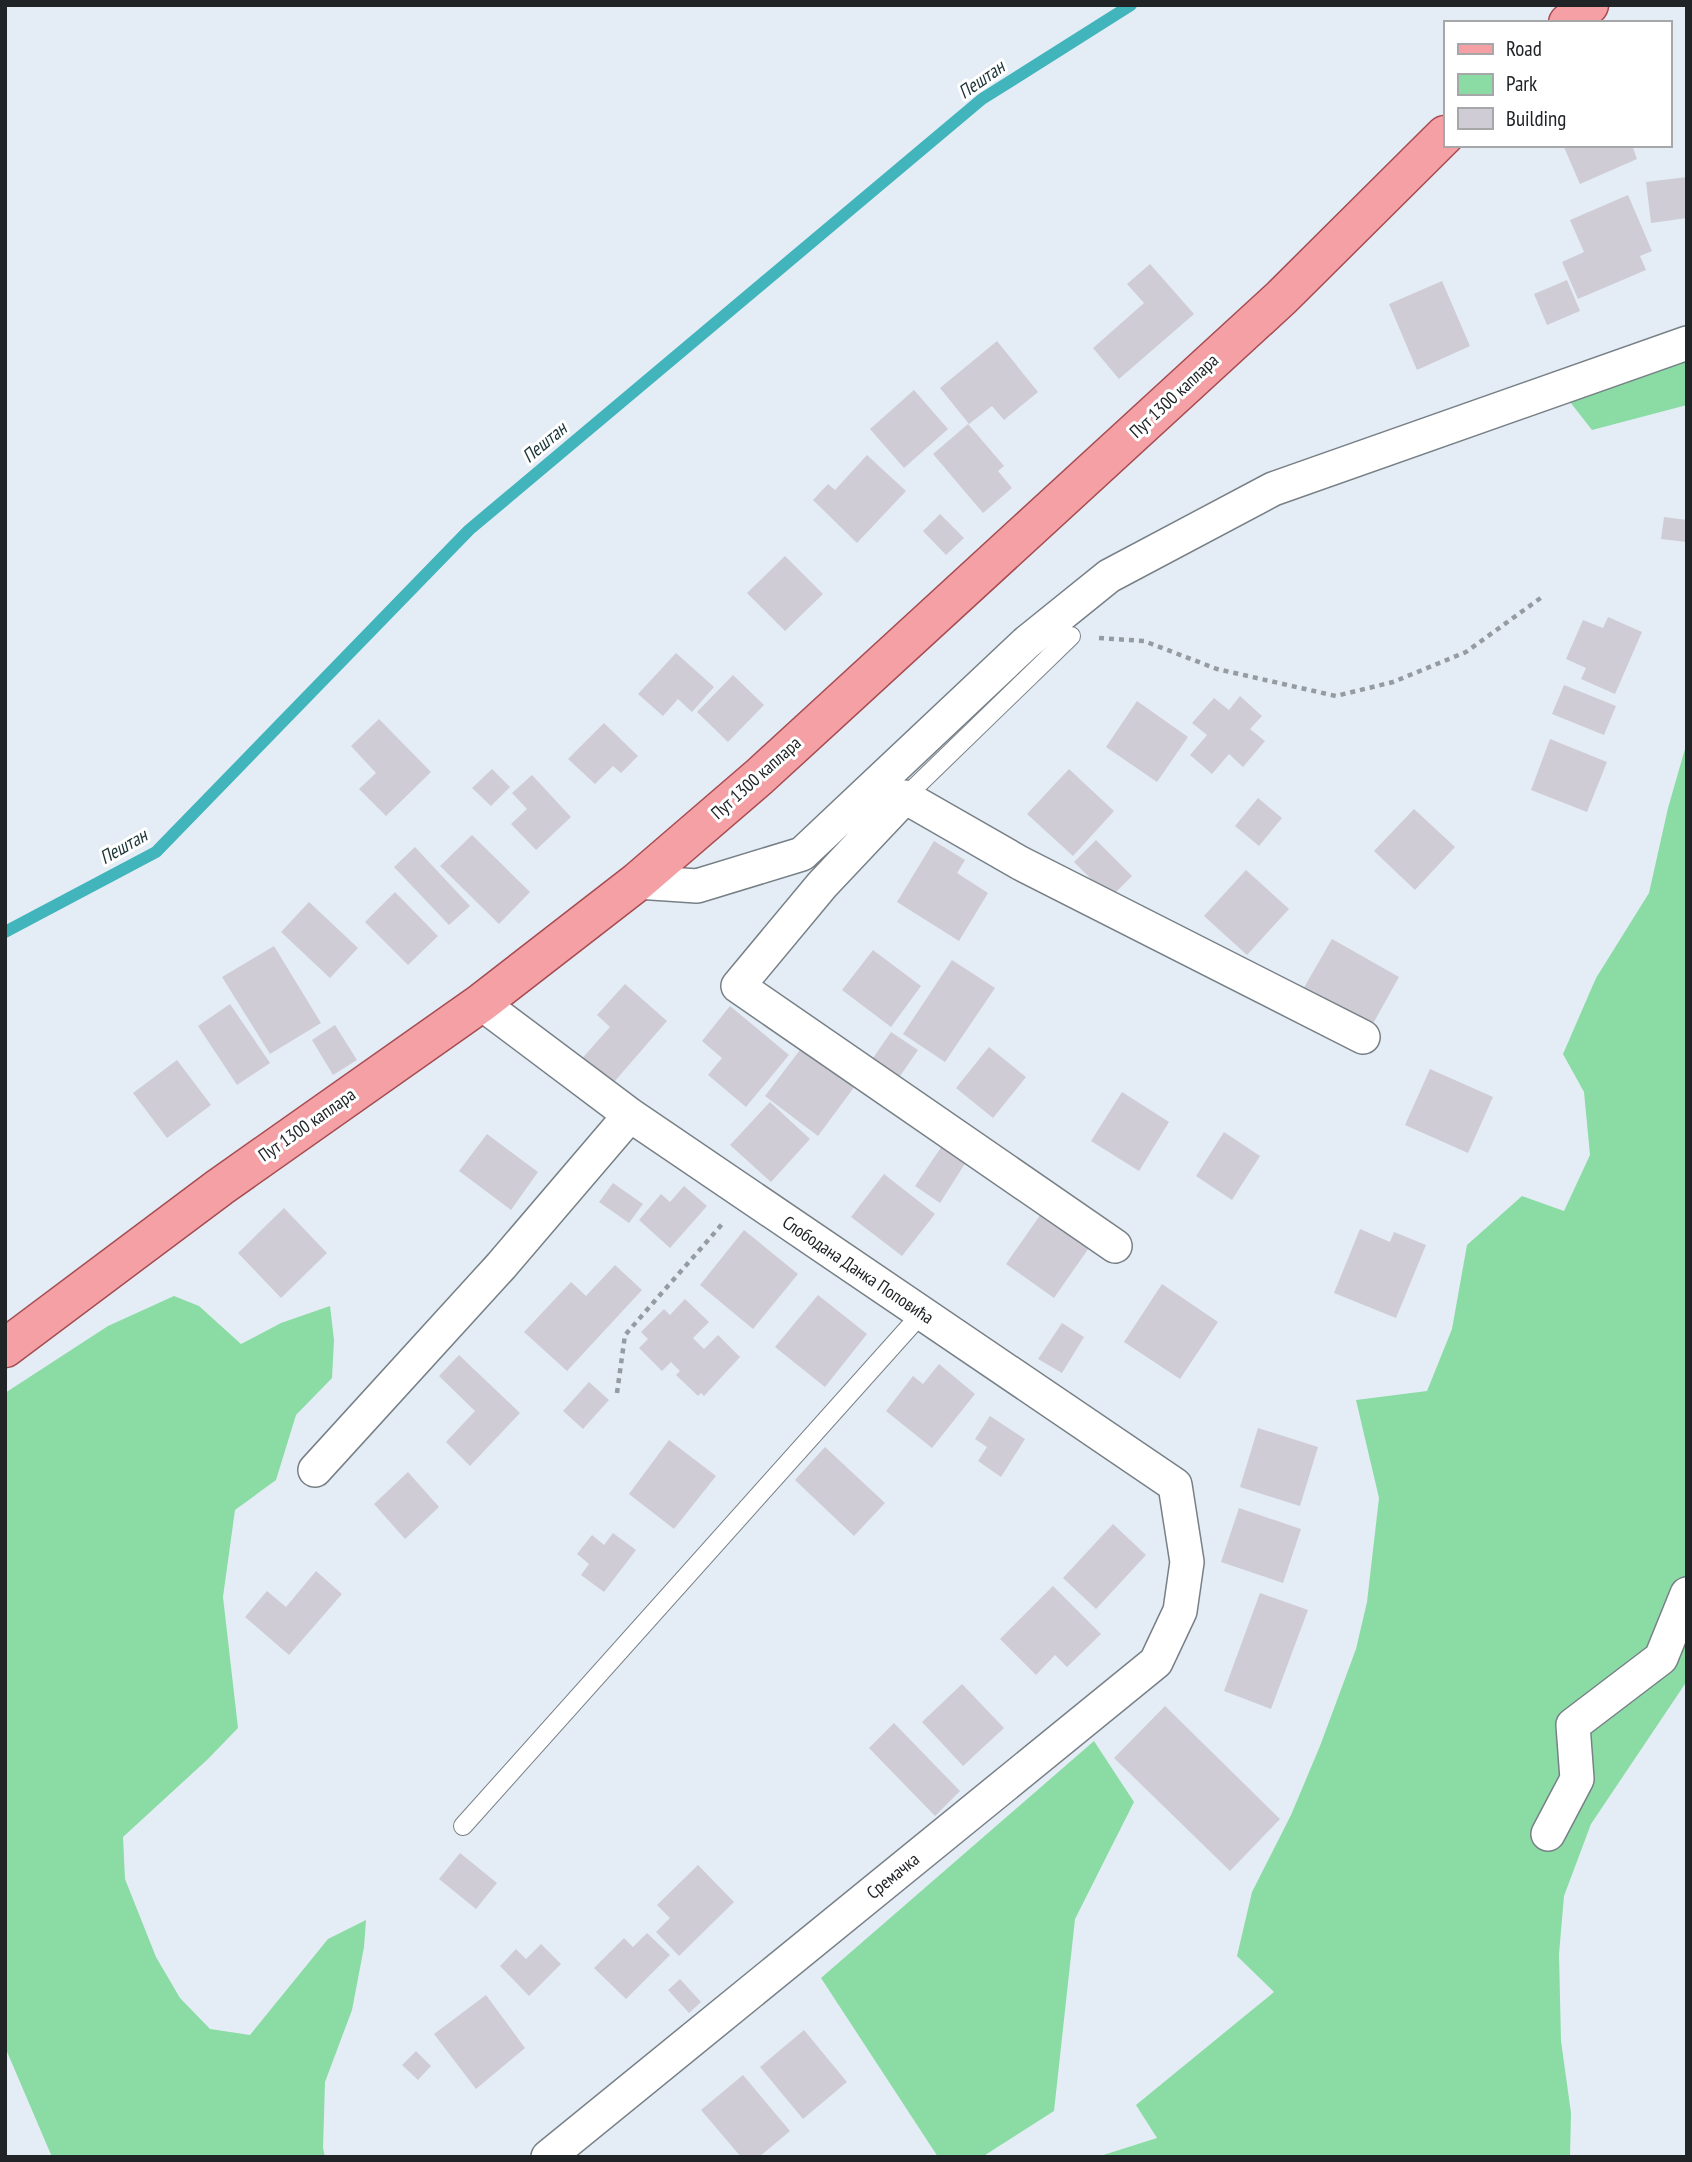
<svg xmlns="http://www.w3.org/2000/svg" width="1692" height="2162" font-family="'PT Sans Narrow',sans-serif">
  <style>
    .green { fill: #8adca4 }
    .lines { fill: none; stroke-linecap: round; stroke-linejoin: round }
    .stream { stroke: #41b4bc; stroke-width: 12 }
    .building { fill: #cfccd6 }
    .service-casing { stroke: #788087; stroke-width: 20 }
    .minor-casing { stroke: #788087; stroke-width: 36 }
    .primary-casing { stroke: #a64c52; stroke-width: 41 }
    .path { stroke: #949ba1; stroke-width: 4.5; stroke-dasharray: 5 5; stroke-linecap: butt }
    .service { stroke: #fff; stroke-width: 18 }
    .minor { stroke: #fff; stroke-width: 33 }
    .primary { stroke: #f4a0a5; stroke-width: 38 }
    .labels { text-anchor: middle; stroke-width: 6; stroke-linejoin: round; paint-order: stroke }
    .street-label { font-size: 18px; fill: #212427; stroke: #fff }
    .water-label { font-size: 19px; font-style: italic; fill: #1b3436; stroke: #fff }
  </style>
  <rect width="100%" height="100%" fill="#e4edf5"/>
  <path class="green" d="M1687,351v54l-95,25 -29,-37z
    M1687,742v939l-96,143 -27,72 -5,58 2,87 10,72 -1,44h-473l60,-19 -21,-33 138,-113 -37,-36 15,-64 39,-77 29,-69 36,-97 11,-47 12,-104 -23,-98 71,-9 25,-62 15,-84 55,-49 42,15 26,-56 -6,-63 -21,-38 33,-76 53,-85 19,-85z
    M174,1296l25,10 42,38 40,-21 49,-17 4,34 -2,38 -36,37 -20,65 -41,30 -12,87 15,131 -30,31 -85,78 2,42 31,78 24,41 30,31 40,6 78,-96 38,-19 -2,27 -12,63 -27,72 -2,66 2,9h-273l-47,-110v-654l103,-67z
    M1094,1741l40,61 -59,117 -21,192 -72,46h-44l-117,-179z"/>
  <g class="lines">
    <path class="stream" d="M5,932l151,-80 313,-322 513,-431 149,-94"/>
  </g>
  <path class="building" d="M1563,145h69l5,14 -57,25z
    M1687,177v41l-36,5 -5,-41z
    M1628,195l24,56 -12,5 6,14 -68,29 -16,-37 22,-10 -14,-32z
    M1150,264l44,50 -75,65 -26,-31 51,-45 -17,-19z
    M1567,280l13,31 -33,14 -13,-31z
    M1442,281l28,65 -53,24 -28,-66z
    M997,341l41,51 -34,28 -12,-14 -23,18 -29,-36z
    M914,390l34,39 -44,39 -34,-39z
    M968,424l36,42 -6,5 14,17 -29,25 -50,-59z
    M867,455l39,36 -49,52 -44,-43 15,-16 7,6z
    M940,514l24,24 -18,17 -23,-24z
    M1664,517l23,3v22l-26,-3z
    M785,556l38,38 -38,37 -38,-38z
    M1608,617l34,15 -27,62 -34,-15 5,-11 -20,-9 17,-39 20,8z
    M676,653l38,34 -22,25 -14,-13 -15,17 -25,-22z
    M733,675l31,30 -36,37 -31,-30z
    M1564,685l52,21 -12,29 -52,-21z
    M1240,696l22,20 -12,13 15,12 -22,26 -14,-13 -17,20 -22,-19 17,-20 -15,-12 22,-25 15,12z
    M1137,701l51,36 -31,45 -51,-35z
    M379,719l52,53 -45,44 -27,-27 17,-16 -25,-27z
    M604,723l34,33 -17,17 -8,-7 -18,18 -27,-25z
    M1550,739l57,23 -20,50 -56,-22z
    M492,769l18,18 -19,19 -19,-18z
    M1069,769l45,42 -41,45 -46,-42z
    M532,775l39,42 -35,33 -25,-26 16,-15 -15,-16z
    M1258,798l24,20 -23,28 -24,-20z
    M1414,809l41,38 -40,43 -41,-39z
    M472,835l58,57 -31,32 -59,-58z
    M1096,840l36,36 -22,22 -36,-36z
    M934,841l31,19 -8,13 31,20 -29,48 -62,-39z
    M415,847l55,59 -21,19 -55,-58z
    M1246,870l43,39 -42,46 -43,-39z
    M395,892l43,44 -30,29 -43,-43z
    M309,902l49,46 -28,30 -49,-46z
    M1332,939l67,38 -29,52 -68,-38z
    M274,946l47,77 -51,31 -48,-77z
    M873,950l48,36 -30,41 -49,-37z
    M952,960l43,28 -50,74 -42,-28z
    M625,984l42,37 -59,68 -30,-26 32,-36 -13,-12z
    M230,1004l40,59 -33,22 -39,-59z
    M730,1006l59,49 -43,52 -38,-32 14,-17 -20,-17z
    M335,1025l22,35 -24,15 -21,-35z
    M891,1032l27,18 -20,29 -27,-18z
    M803,1046l52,40 -37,50 -53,-40z
    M989,1047l37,30 -33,41 -37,-30z
    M177,1060l34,45 -44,33 -34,-45z
    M1430,1069l63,28 -25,56 -63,-28z
    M1122,1092l47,30 -30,49 -48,-30z
    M770,1102l40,37 -39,43 -41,-37z
    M1224,1132l36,24 -28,44 -36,-24z
    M487,1134l51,38 -27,38 -52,-39z
    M942,1146l24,16 -26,41 -25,-17z
    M884,1174l51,40 -33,42 -51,-39z
    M613,1183l30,21 -14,19 -30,-21z
    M684,1186l23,20 -37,42 -31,-28 22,-26 9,8z
    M284,1208l43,45 -46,45 -43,-45z
    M1043,1211l48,34 -37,53 -48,-34z
    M1360,1229l30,13 4,-10 32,13 -30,73 -62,-25z
    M744,1230l54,44 -45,55 -53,-44z
    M615,1265l27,25 -75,81 -43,-39 47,-50 15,14z
    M1162,1284l56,38 -38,57 -56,-37z
    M818,1295l49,39 -42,53 -50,-40z
    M685,1299l24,23 -16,16 11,11 14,-14 22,22 -36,39 -3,-3 -3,3 -22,-21 4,-4 -9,-9 -9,9 -23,-23 9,-9 -7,-7 23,-23 6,6z
    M1062,1323l22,14 -22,36 -24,-14z
    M459,1355l61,58 -50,53 -24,-24 29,-31 -36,-35z
    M939,1364l36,30 -43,54 -46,-37 27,-35 10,8z
    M589,1382l20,18 -26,29 -20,-18z
    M990,1416l35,23 -24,38 -23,-16 9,-14 -12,-8z
    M1258,1428l60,19 -18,59 -60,-19z
    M669,1440l47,36 -42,53 -45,-35z
    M825,1447l60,56 -31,33 -59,-56z
    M408,1472l31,35 -34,32 -31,-35z
    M1239,1508l62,21 -18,54 -62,-21z
    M1113,1524l33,31 -50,54 -33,-31z
    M613,1533l23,17 -32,42 -23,-17 8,-11 -12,-10 15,-19 12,10z
    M316,1571l26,23 -53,61 -44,-38 22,-26 19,16z
    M1053,1586l48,48 -34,33 -12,-12 -19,20 -36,-36z
    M1260,1593l48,17 -37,99 -47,-18z
    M962,1684l42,44 -41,38 -41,-44z
    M1165,1706l115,113 -50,52 -116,-113z
    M894,1723l66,68 -25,25 -66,-68z
    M460,1853l37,30 -21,26 -37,-30z
    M698,1865l36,37 -55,54 -23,-24 14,-14 -13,-13z
    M647,1933l23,22 -44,44 -32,-31 30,-30 9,9z
    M541,1944l20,20 -32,32 -29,-30 16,-17 10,10z
    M680,1979l21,23 -12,11 -21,-23z
    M486,1995l39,53 -49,41 -42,-55z
    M804,2030l43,52 -44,37 -43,-52z
    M416,2051l15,15 -13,14 -16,-15z
    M743,2075l47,56 -31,26h-18l-40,-47z"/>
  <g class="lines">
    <defs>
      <path id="service" d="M905,797l166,-161
        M463,1826l459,-513"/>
      <path id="minor" d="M637,882l60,4 105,-32 224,-211 83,-67 164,-87 414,-146
        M481,1003l149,112 545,370 12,77 -7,49 -24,51 -608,495
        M1115,1246l-377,-260 84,-101 83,-88 115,66 343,174
        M315,1470l186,-204 129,-151
        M1548,1834l29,-55 -4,-54 88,-67 26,-64"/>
      <path id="primary" d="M1568,23l21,-18
        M5,1348l215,-161 261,-184 156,-121 122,-105 522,-479 164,-163"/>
    </defs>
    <use href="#service" class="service-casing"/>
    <use href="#minor" class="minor-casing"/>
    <use href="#primary" class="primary-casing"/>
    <path class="path" d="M1099,638l45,3 73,28 119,27 57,-14 73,-30 76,-55
      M617,1393l8,-58 99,-113"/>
    <use href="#service" class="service"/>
    <use href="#minor" class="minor"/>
    <use href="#primary" class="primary"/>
  </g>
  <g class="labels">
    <g class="street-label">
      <text transform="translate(1174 396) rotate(-43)" y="6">Пут 1300 каплара</text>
      <text transform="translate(756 778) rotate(-42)" y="6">Пут 1300 каплара</text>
      <text transform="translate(307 1125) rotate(-35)" y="6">Пут 1300 каплара</text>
      <text transform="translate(858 1270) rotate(34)" y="6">Слободана Данка Поповића</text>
      <text transform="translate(893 1876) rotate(-39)" y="6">Сремачка</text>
    </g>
    <g class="water-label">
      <text transform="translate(981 79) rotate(-35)" y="7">Пештан</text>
      <text transform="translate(544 442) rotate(-40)" y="7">Пештан</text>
      <text transform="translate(123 846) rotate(-30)" y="7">Пештан</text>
    </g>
  </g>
  <rect width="1692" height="2162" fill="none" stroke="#212427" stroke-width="14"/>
  <rect x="1444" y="21" width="228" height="126" fill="#ffffff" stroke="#a6a7a9" stroke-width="2"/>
  <rect x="1458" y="44" width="35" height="10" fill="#f4a0a5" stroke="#a6a7a9" stroke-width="2"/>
  <text x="1506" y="56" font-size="21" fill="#212427">Road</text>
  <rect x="1458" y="74" width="35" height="21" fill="#8adca4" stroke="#a6a7a9" stroke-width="2"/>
  <text x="1506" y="91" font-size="21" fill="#212427">Park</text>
  <rect x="1458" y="108" width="35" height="21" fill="#cfccd6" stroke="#a6a7a9" stroke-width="2"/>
  <text x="1506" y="126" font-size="21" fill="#212427">Building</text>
</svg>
